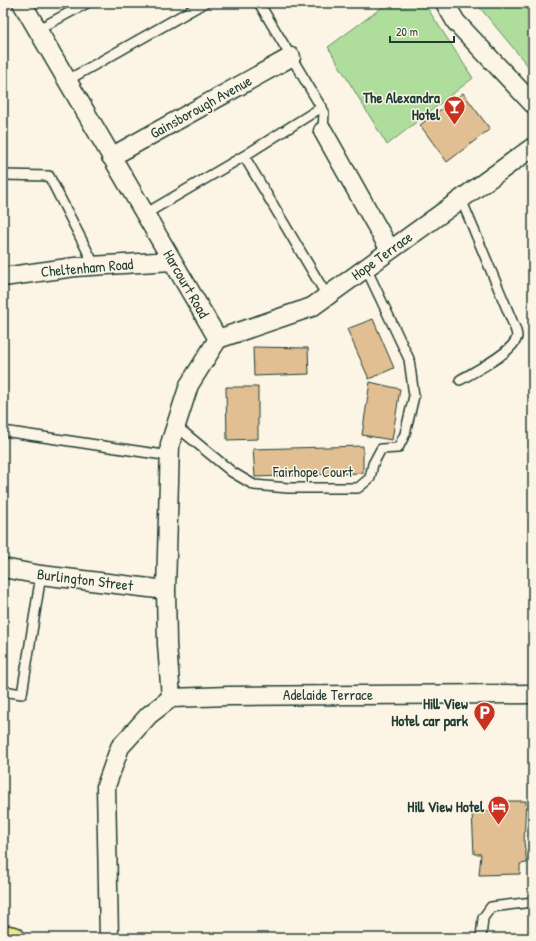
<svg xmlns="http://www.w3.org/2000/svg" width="536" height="941" font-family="'Patrick Hand',sans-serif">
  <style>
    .garden { fill: #aedd9c; stroke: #668d68 }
    .building { fill: #e1bf93; stroke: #1f3d34 }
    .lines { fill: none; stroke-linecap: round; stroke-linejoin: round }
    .service-casing { stroke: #1f3d34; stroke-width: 12 }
    .minor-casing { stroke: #1f3d34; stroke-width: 21 }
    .trunk-casing { stroke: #1f3d34; stroke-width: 25 }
    .service { stroke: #fcf5e5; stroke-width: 9 }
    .minor { stroke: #fcf5e5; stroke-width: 18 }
    .trunk { stroke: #f5e382; stroke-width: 22 }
    .labels { text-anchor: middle; stroke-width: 3; stroke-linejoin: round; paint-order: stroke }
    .poi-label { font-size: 15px; font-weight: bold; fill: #1f3d34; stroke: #fcf5e5; text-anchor: end }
    .street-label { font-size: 15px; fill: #1f3d34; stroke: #fcf5e5 }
  </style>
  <rect width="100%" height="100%" fill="#fcf5e5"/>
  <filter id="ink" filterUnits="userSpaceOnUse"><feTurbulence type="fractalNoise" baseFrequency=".025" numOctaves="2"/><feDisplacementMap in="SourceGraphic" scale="8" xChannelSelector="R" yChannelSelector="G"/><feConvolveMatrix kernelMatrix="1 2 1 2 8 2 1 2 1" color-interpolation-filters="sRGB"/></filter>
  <g filter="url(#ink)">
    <path class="garden" d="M388,3h36l49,75 -86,67 -59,-98z
      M476,3h57v69z"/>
    <path class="building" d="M463,93l27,36 -43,33 -27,-37z
      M373,319l21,49 -25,11 -22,-50z
      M253,347l55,1 1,26 -55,2z
      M370,382l30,7 -8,51 -30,-5z
      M226,387h32v52l-31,1z
      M363,446v27l-108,4 -2,-28z
      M502,801h24l-2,41 3,21 -7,1v10l-41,1 2,-21h-7l-2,-43h30z"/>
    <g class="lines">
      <defs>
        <path id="service" d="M259,3l65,109 -1,19
          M37,30l50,-27
          M66,81l138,-78
          M244,156l83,140
          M3,175l46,1 46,90
          M145,214l99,-58 78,-49
          M460,380c13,-8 53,-27 57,-43 0,-3 -1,-6 -2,-9l-54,-129
          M176,426l56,46 22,13 34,3h70l12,-10 3,-14 8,-15 17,-1 7,-14 9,-38 -5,-37 -43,-91
          M3,431l167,25
          M3,691l19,3 19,-119
          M481,938l2,-20 8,-11 42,-5"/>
        <path id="minor" d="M22,3l196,336 -29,46 -19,59 -4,146 1,54 4,54
          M445,3l11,19 77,82
          M323,131l67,119
          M111,157l180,-100
          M3,277l72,-10 97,-6
          M218,339l94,-32 221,-160
          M3,568l38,7 125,15
          M109,938l-3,-152 14,-39 29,-32 22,-17 57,-2 305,-2"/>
        <path id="trunk" d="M3,936l11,2"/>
      </defs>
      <use href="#service" class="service-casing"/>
      <use href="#minor" class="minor-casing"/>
      <use href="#trunk" class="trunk-casing"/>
      <use href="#service" class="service"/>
      <use href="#minor" class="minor"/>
      <use href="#trunk" class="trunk"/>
    </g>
  </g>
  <defs>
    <symbol id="bar-pin" viewBox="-11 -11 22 30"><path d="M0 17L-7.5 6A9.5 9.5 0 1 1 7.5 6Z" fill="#c8321e" stroke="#fcf5e5"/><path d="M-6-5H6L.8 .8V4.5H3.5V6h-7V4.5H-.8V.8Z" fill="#fff"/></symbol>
    <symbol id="parking-pin" viewBox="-11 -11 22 30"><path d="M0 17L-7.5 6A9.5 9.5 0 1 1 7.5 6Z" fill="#c8321e" stroke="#fcf5e5"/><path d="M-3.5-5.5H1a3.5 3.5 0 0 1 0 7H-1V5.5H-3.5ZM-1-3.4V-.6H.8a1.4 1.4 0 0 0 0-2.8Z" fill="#fff"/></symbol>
    <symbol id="hotel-pin" viewBox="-11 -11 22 30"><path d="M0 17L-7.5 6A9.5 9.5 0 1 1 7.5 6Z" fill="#c8321e" stroke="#fcf5e5"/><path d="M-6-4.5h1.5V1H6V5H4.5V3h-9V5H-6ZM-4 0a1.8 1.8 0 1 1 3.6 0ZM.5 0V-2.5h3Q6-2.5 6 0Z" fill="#fff"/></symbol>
  </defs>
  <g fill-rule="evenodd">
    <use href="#bar-pin" x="442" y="94" width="25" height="34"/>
    <use href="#parking-pin" x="472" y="700" width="25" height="34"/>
    <use href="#hotel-pin" x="486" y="794" width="25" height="34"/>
  </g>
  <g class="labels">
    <g class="poi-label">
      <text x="440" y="103">The Alexandra<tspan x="440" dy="17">Hotel</tspan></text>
      <text x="468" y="709">Hill View<tspan x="468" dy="17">Hotel car park</tspan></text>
      <text x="484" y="812">Hill View Hotel</text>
    </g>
    <g class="street-label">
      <text transform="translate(201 107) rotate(-29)" y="5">Gainsborough Avenue</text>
      <text transform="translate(382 256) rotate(-36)" y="5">Hope Terrace</text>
      <text transform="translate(87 268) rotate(-5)" y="5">Cheltenham Road</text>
      <text transform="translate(186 284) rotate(60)" y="5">Harcourt Road</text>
      <text x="313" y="477">Fairhope Court</text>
      <text transform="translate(85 580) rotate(7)" y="5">Burlington Street</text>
      <text x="328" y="700">Adelaide Terrace</text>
    </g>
  </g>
  <rect width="536" height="941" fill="none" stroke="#fcf5e5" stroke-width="16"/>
  <rect x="8" y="8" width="520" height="925" fill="none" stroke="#1f3d34" stroke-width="1.5" filter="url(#ink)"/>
  <path d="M390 36v6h64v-6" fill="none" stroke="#1f3d34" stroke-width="2"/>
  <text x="396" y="36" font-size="12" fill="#1f3d34" stroke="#fcf5e5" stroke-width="3" paint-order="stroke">20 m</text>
</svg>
